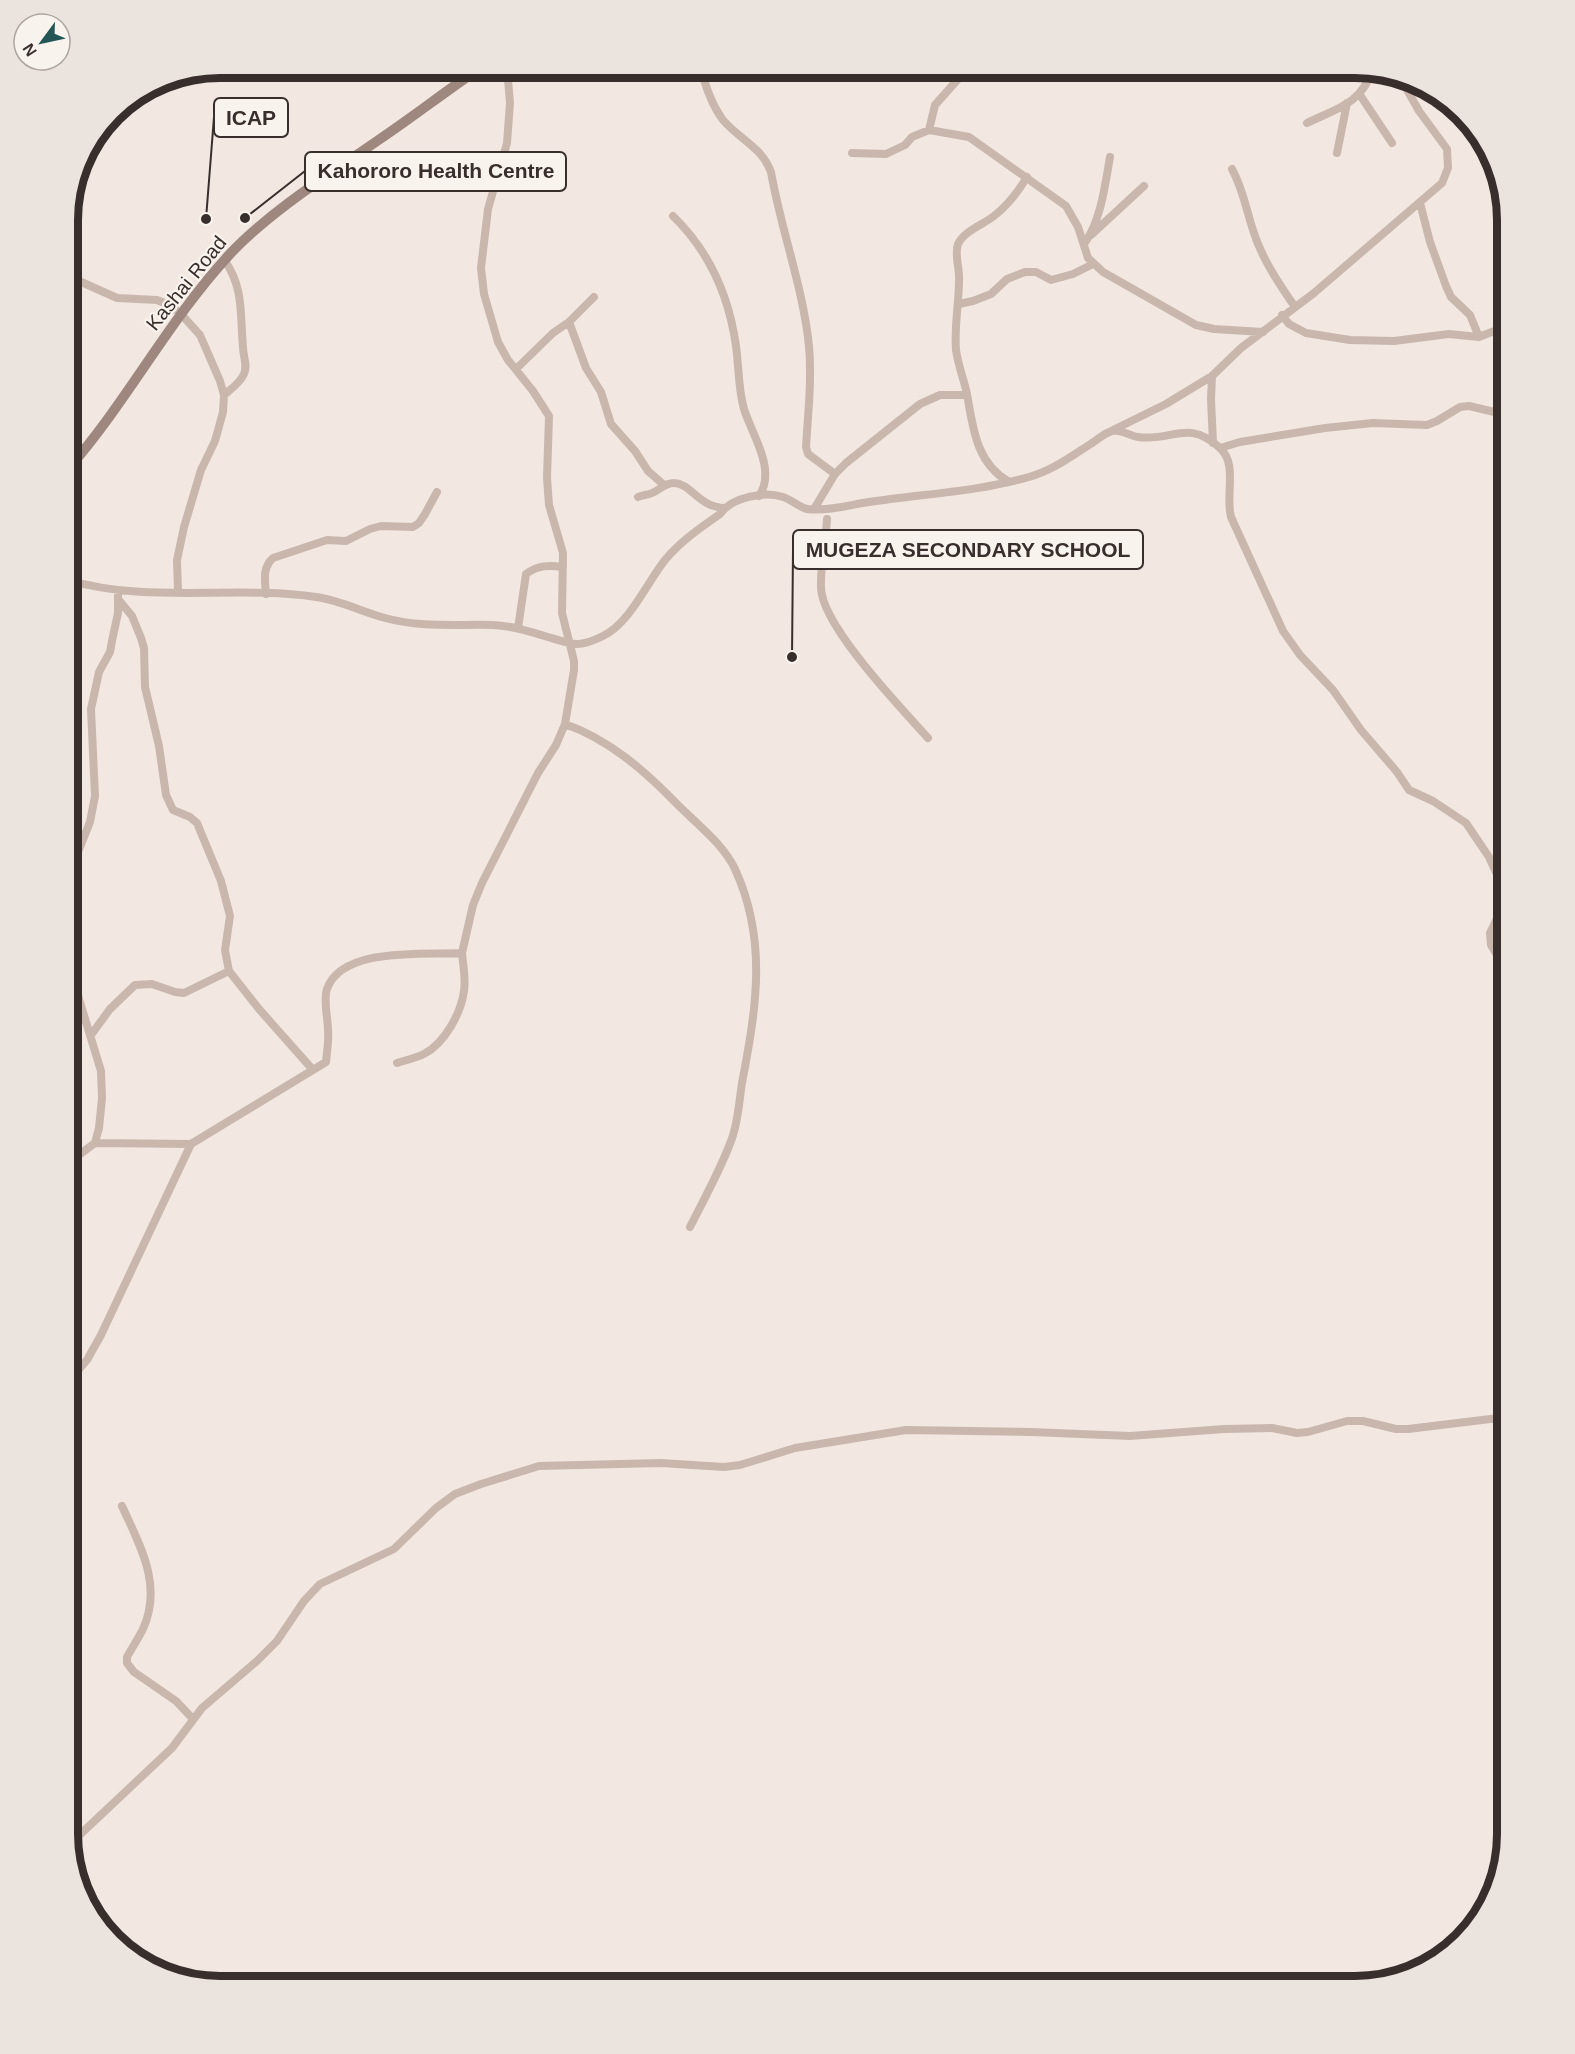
<svg xmlns="http://www.w3.org/2000/svg" width="1575" height="2054" font-family="Arial,sans-serif">
  <style>
    .lines { fill: none; stroke-linecap: round; stroke-linejoin: round }
    .street { stroke: #c9b7ae; stroke-width: 8 }
    .secondary { stroke: #9d877f; stroke-width: 10 }
    .labels { text-anchor: middle; stroke-width: 4.5; stroke-linejoin: round; paint-order: stroke }
    .street-label { font-size: 20px; fill: #382e2c; stroke: #f9f3ee }
    .rim { fill: none; stroke: #382e2c; stroke-width: 8 }
    .leader { fill: none; stroke: #382e2c; stroke-width: 2 }
    .callout-dot { fill: #382e2c; stroke: #f9f3ee; stroke-width: 2 }
    .callout { fill: #f9f3ee; stroke: #382e2c; stroke-width: 2 }
    .callout-label { font-size: 21px; text-anchor: middle; font-weight: bold; fill: #382e2c }
  </style>
  <rect width="100%" height="100%" fill="#f2e8e1"/>
  <g class="lines">
    <path class="street" d="M701,68c4,17 11,37 22,52 16,19 39,27 48,52 10,58 32,115 38,174 3,34 -1,67 -3,101l2,7 27,20
      M1360,95l32,48
      M1307,123c28,-14 55,-19 65,-53
      M929,130l6,-25 33,-37
      M852,153l34,1 19,-9 7,-8 17,-7 40,7 97,69 12,21 10,31 15,14 93,53 18,4 49,3
      M1337,153l10,-50
      M1232,169c11,20 14,40 21,61 8,27 26,54 42,77
      M1420,203l10,39 16,44 5,11 19,18 9,22
      M673,216c36,35 56,80 63,130 3,20 2,43 8,63 8,26 33,61 15,87
      M1091,235l53,-49
      M1084,244c17,-23 21,-59 26,-87
      M68,276l49,22 40,2 12,5 11,8 20,22 20,46 4,14 -1,17 -8,29 -14,29 -17,57 -7,33 1,33
      M959,304l14,-3 18,-7 16,-15 18,-7h11l15,8 22,-6 20,-10
      M1282,315l7,9 17,9 44,7 44,1 55,-7 30,3 28,-11
      M569,322l17,46 15,24 10,32 24,27 13,20 16,14
      M516,369l37,-36 16,-11 25,-25
      M1212,376l-1,23 2,44
      M224,395c7,-6 16,-12 20,-21 4,-9 -1,-17 -1,-27 -3,-32 1,-59 -18,-86
      M1113,430l53,-26 46,-28 29,-28 73,-55 128,-110 6,-15 -1,-19 -28,-38 -18,-32
      M1220,448l20,-6 85,-14 48,-5 54,2 10,-4 23,-14 9,-1 38,9
      M1009,482c-33,-19 -36,-54 -42,-88 -3,-14 -9,-29 -11,-44 -2,-23 3,-47 3,-70 1,-10 -5,-26 -1,-36 6,-13 26,-20 36,-28 14,-11 24,-24 33,-39
      M638,497c4,-2 10,-2 14,-4 8,-3 12,-10 22,-10 17,0 24,24 51,25
      M814,509l21,-35 11,-11 74,-59 20,-9h27
      M827,519c-1,22 -7,47 -6,69 1,38 81,121 107,150
      M68,580c80,24 166,5 248,17 24,3 46,15 69,21 36,10 72,6 108,7 20,1 39,7 58,13 8,2 17,6 26,6 8,0 18,-4 26,-8 27,-13 43,-52 62,-76 16,-19 35,-32 55,-46 12,-17 44,-23 63,-17 9,3 16,10 24,12 16,2 35,-2 50,-5 57,-10 116,-11 172,-27 22,-6 40,-19 60,-32 7,-4 15,-12 23,-14 10,-2 17,5 26,6 35,5 49,-19 82,11 18,16 5,47 11,69l52,114 17,24 33,35 28,40 36,42 12,18 24,11 33,22 23,34 17,37 -2,10 -14,29 1,12 6,10 10,12
      M266,594c-1,-14 -4,-26 7,-36l54,-18 19,1 24,-12 11,-3 32,1 6,-4 6,-9 12,-22
      M118,599l14,17 9,22 3,10 1,39 14,59 7,49 7,15 17,7 7,6 24,58 9,35 -5,34 4,21 30,38 54,61
      M518,628l8,-54c12,-9 23,-9 37,-7
      M565,724c45,16 80,47 113,81 20,20 45,39 57,64 33,72 21,140 7,214 -3,19 -4,41 -11,58 -11,30 -27,58 -41,86
      M91,1035l19,-26 25,-24 17,-1 23,8 9,1 45,-22
      M397,1063c9,-3 19,-5 27,-9 21,-11 37,-41 40,-63 2,-12 -1,-26 -2,-38
      M95,1143l4,-15 3,-30 -1,-27 -22,-72 -6,-28 -4,-77 1,-22 20,-50 5,-26 -4,-87 8,-37 11,-20 2,-11 6,-28v-23
      M68,1163l27,-20 96,1 135,-82c1,-11 3,-22 2,-32 0,-12 -5,-30 -1,-41 15,-43 100,-34 135,-36l11,-48 9,-22 56,-110 18,-28 9,-21 9,-54v-9l-12,-48 1,-60 -14,-48 -2,-27 2,-62 -16,-25 -25,-31 -10,-18 -14,-48 -3,-26 7,-59 19,-66 3,-40 -3,-35
      M68,1382l19,-22 14,-25 90,-191
      M122,1506c18,40 41,79 21,123 -5,10 -11,19 -16,28v6l7,9 42,29 17,18
      M70,1844l102,-96 30,-40 55,-47 20,-20 27,-40 16,-17 74,-35 42,-41 19,-14 26,-10 58,-18 122,-3 63,4 16,-2 55,-17 111,-18 125,2 99,4 94,-7 48,-1 25,5 11,-1 39,-11h16l33,8h12l99,-12"/>
    <path class="secondary" d="M68,469c59,-67 100,-148 161,-214 40,-43 102,-82 151,-116 34,-23 66,-48 100,-71"/>
  </g>
  <g class="labels">
    <g class="street-label">
      <text transform="translate(186 283) rotate(-51)" y="7">Kashai Road</text>
    </g>
  </g>
  <path d="M0 0H1575V2054H0ZM220 78H1355A142 142 0 0 1 1497 220V1834A142 142 0 0 1 1355 1976H220A142 142 0 0 1 78 1834V220A142 142 0 0 1 220 78Z" fill="#eae3de" fill-rule="evenodd"/>
  <path class="rim" d="M220 78H1355A142 142 0 0 1 1497 220V1834A142 142 0 0 1 1355 1976H220A142 142 0 0 1 78 1834V220A142 142 0 0 1 220 78Z"/>
  <path class="leader" d="M206 219L214 117M245 218L305 171M792 657L793 550"/>
  <g class="callout-dot">
    <circle cx="206" cy="219" r="6"/>
    <circle cx="245" cy="218" r="6"/>
    <circle cx="792" cy="657" r="6"/>
  </g>
  <g class="callout">
    <rect x="214" y="98" width="74" height="39" rx="6"/>
    <rect x="305" y="152" width="261" height="39" rx="6"/>
    <rect x="793" y="530" width="350" height="39" rx="6"/>
  </g>
  <g class="callout-label">
    <text x="251" y="125">ICAP</text>
    <text x="436" y="178">Kahororo Health Centre</text>
    <text x="968" y="557">MUGEZA SECONDARY SCHOOL</text>
  </g>
  <g transform="translate(42 42) rotate(237)"><circle r="28" fill="#f9f3ee" stroke="#aca4a0" stroke-width="1.5"/>
  <path d="M0-4.5L10 22L0 15L-10 22Z" fill="#245655"/>
  <text y="-9" font-size="16" font-weight="bold" text-anchor="middle" fill="#382e2c">N</text>
  </g>
</svg>
